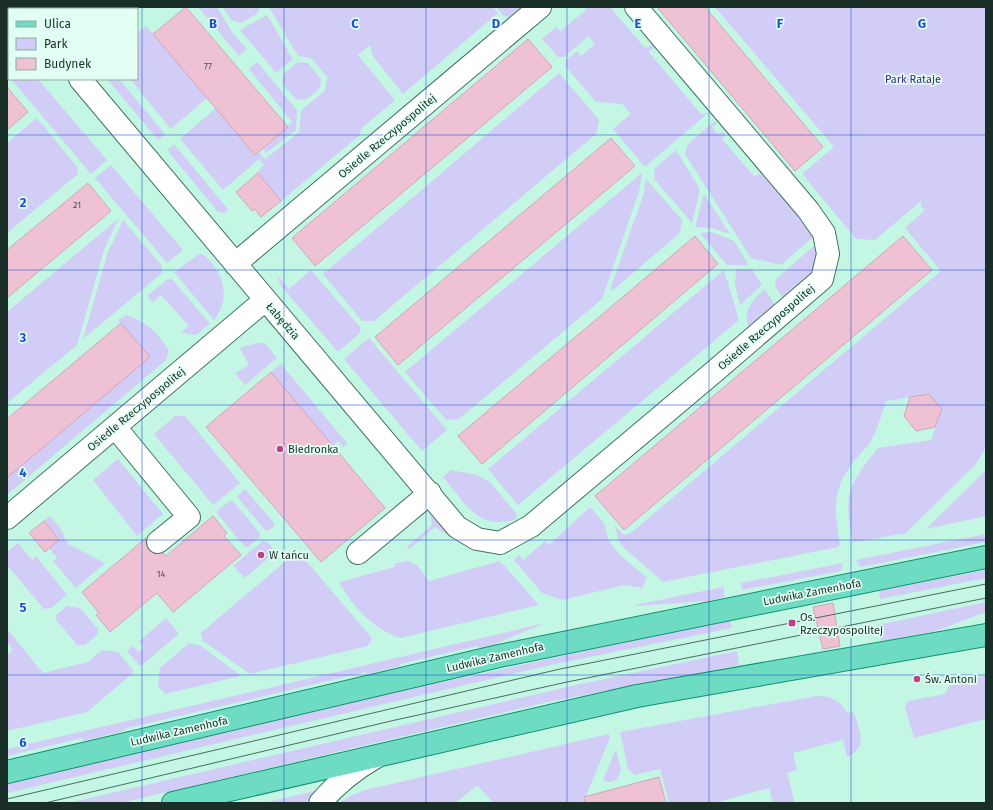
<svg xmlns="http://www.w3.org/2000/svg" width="993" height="810" font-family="'Fira Sans',sans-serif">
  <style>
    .green { fill: #d2cdf6 }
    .building { fill: #efc1d5; stroke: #d2a5b9 }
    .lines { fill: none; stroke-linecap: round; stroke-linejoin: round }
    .minor-casing { stroke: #427262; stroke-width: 24 }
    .major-casing { stroke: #129072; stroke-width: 24 }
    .minor { stroke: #fff; stroke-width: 22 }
    .major { stroke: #6edcc2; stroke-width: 22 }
    .tram { stroke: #4c6a60; stroke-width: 1 }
    .grid { fill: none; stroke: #1d4ed8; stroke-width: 1; stroke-opacity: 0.55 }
    .poi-dot { fill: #c13f88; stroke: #e1fff3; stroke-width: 1.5 }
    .labels { text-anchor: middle; stroke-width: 3.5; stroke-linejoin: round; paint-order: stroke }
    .number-label { font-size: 9px; fill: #4e5352 }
    .park-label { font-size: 11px; fill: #412289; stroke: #e1fff3 }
    .street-label { font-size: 11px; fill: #192e27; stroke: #e1fff3 }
    .poi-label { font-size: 11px; fill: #192e27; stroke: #e1fff3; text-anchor: start }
    .grid-label { font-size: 13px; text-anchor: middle; font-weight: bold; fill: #1d4ed8; stroke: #e1fff3; stroke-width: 3.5; stroke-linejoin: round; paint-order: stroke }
  </style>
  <rect width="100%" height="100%" fill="#c3f7e3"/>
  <path class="green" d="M45,7h83v2h-81z
    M198,7h19l15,25 15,17 -8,7z
    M223,7h37l-3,7 -17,9 -9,-3z
    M269,7h224l6,8 -2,-1 -94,80 -31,-39 -2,-10 -12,10 37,45 -33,28 -3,8 -78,65 -24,-29 7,-7 -5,-6 -36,31 -43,-51 36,-31 39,47 4,-3 6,7 34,-27 2,-22 24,-19 2,-14 -16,-19 -13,-2z
    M496,7h23l5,6 -7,7 -13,-4z
    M584,7h26l35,41 13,-6 3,3 -13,6 53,63 7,-1 -63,54 -32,-38 18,-15 -9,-10 -26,-2 -31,-36 1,-6 11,-9 4,5 14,-12 -6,-8 -25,21h-6l-16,-18 14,-12 4,4 26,-21z
    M715,7h271v440l-10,17 -70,69 -51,9 -3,-2c-8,-48 -4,-54 26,-92l53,-8 11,-31 -13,-15 -43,7c-4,12 -8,27 -14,38 -4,8 -12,14 -17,21 -24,30 -21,49 -15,84l-2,3 -175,35 -39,-34 -6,-9 -3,-13 9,9 8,-3 309,-261 -36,-43 20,-18 -4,-3v-6l-46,39 -19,-1 -53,-64v-2l31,-26z
    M267,15l26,44 -17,14 -36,-43z
    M146,26l61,72 -36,31 -41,-50h7v-46z
    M257,62l40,48 -1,20 -30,23 -3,-4 29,-27 -43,-53z
    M298,62l10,1 13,16 -1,9 -15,12 -9,-1 -14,-15 1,-10z
    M559,73l40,47 -3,14 -222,187h-12l-39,-47z
    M11,79h27l69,81 -16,14z
    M107,79h12l46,55 -7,6z
    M37,118l41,50v6l-71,59v-90z
    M715,121l2,3 -5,3 6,7 5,-2 3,4 -5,2 33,38 13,-5 42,58 4,8 -32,28 -30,-7 -66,-104 3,-10z
    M174,144l54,65 -4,4 -6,-1 -51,-62z
    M676,150l24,39 -8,34 -38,-44 1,-11z
    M111,165l72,85 -16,13 -72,-85z
    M642,173l-3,19 -37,107 -143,120 -13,1 -41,-48z
    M646,179l36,41 -2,13 -68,58 -1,-4 33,-94z
    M704,194l26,40 -18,-6 -17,-1z
    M118,219l-14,31 -27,95 -70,58v-91z
    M123,220l39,46v7l-79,66 25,-87z
    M712,232l22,9 15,24h-22l-27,-32z
    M815,245l2,9 -3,20 -30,26 -9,-14 1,-7z
    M199,254c6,0 8,4 12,8 15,18 18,39 3,58l-40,-48z
    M736,269h16l10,16 -22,20 -5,-20z
    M311,270l50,58 -2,6 -21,18 -57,-66 -5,-12 13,15z
    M724,270l15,50 -221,185 -30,-36z
    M168,279h4l38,45 -14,11 -15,-2 8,-7 -28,-31 -8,7 -6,-6z
    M765,289l10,16 -25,28c-8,-22 -1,-30 15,-44z
    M126,315c19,6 33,18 43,36l-3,9 -159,135v-17l142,-121 -31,-37z
    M369,338l78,92 -25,21 -78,-92z
    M257,343h8l12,15 -32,27 -10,-12 14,-8 -9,-17z
    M281,364l66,79 -4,4 -5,-6 -5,5 -62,-74z
    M175,416h10l55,67 -27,22 -59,-71z
    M118,459l45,55 -26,22 -44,-56z
    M986,468v48l-60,13 58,-57z
    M451,470l26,5 13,7 26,31 1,6c-40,12 -51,-15 -74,-42z
    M245,489l29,34v4l-8,4 -28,-33v-3z
    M229,501h4l27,32v4l-12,10h-3l-29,-35z
    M590,507l14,16 5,18 9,12 29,25 -5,10 -18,-3 -62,15 -20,-7 -28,-33 5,-5 4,5 22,-19 4,4z
    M430,515l9,8 8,12 -12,-8 -26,22 -2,-2 25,-22z
    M50,516l9,10 9,18 37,19 -29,25 -23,-27 4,-3 -8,-10 10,-8 -15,-19z
    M986,534v8l-125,25 -5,-7z
    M263,541c7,1 9,6 11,12l-29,25 -12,-12z
    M18,543l14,17 4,-4 31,39 -16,13 -7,1 -37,-44v-13z
    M294,554l7,1 71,83 -4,8 -118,28 -47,-33 -2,-8z
    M408,561l9,4 12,16 71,-20 39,44 -139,33c-27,-9 -48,-32 -61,-56l56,-15 -1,-3z
    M843,563l-2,8 -99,19 -1,-7z
    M986,570v8l-106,21 -1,-8z
    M723,587l2,10 -17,4 -73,5v-1z
    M986,602v10l-50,19 -55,10 -3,-16z
    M67,606l13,2 18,21v5l-13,11h-8l-21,-25v-5z
    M166,618l13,16 -37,31h-3l-12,-14 6,-5 5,6 6,-5 -5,-6z
    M730,620l2,8 -186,38 -539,127v-9l412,-97z
    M541,624v1l-49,20 -14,3 -1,-2 -77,18v2l-33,8 -1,-2 -242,57v2l-41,10 -1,-3 -75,18v-7z
    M7,629l36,44 45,-11 14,-12 16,2 15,18 -1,4 -45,38 -80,19v-76l6,-5 -6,-8z
    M189,643l12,3 40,30 -76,18 -7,-8 2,-18z
    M737,651l2,14 -191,37 -427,101h-53l508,-118z
    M986,676v43l-72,19 -9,-30 3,-7 37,-7c4,-18 26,-16 41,-18z
    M816,696c15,0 24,4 31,17l7,-1c5,17 15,36 -7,45l-4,-17 -50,13 4,17 -10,3 8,30h-22l-4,-15 -55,15h-45l-9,-34 -25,6 -7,-6 -8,-37z
    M609,734l1,4 -27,65h-90l-16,-18 -21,18h-117l11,-7 15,-6z
    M616,749l5,21 -4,10 -9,2 -5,-2z
    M314,791l-9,12h-42z"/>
  <path class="building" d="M186,7l102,120 -33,28 -102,-121z
    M657,7h48l118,140 -28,24z
    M528,39l24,28 -237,199 -23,-28z
    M7,87l21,25 -21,18z
    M611,138l24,28 -237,199 -23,-28z
    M258,173l23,28 -20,16 -6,-8 -3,2 -16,-19z
    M88,183l23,28 -104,87v-48z
    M695,236l23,28 -236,200 -24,-28z
    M903,236l29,34 -308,260 -29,-34z
    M121,323l29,34 -143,121v-59z
    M271,372l114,136 -64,54 -115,-135z
    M929,394l13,15 -7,18 -19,4 -12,-15 6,-19z
    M213,516l14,17 -3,3 17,19 -68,57 -16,-19 -47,39 -14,-17 3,-2 -17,-21 64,-54v6l3,6 5,4 9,-1 3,3z
    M44,521l15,19 -14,12 -16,-19z
    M833,603l7,43 -17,3 -10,-42z
    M659,777l7,26h-81l-1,-6z"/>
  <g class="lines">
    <defs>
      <path id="minor" d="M20,7l2,2
        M80,79l377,448 20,12 23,4 31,-17 184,-155 107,-92 6,-25 -4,-21 -16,-23 -172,-203
        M235,264l305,-257
        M115,427l74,90 -31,25
        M7,518l258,-218
        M358,553l72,-60
        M320,803c16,-19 35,-34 56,-46"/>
      <path id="major" d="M7,772l492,-116 487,-99
        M173,803l464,-107 349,-61"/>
    </defs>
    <use href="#minor" class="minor-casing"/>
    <use href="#major" class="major-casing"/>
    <use href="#minor" class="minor"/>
    <use href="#major" class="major"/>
    <path class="tram" d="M7,799l553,-130 426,-85
      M45,803l346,-82 176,-39 419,-84"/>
  </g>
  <path class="grid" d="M142,7v796M284,7v796M426,7v796M567,7v796M709,7v796M851,7v796M7,135h979M7,270h979M7,405h979M7,540h979M7,675h979"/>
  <g class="poi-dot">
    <circle cx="280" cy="449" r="4"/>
    <circle cx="261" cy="555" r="4"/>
    <rect x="788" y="619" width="8" height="8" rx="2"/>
    <circle cx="917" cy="679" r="4"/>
  </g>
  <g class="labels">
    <g class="number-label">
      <text x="208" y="69">77</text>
      <text x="77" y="208">21</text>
      <text x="161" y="577">14</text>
    </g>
    <g class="park-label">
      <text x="913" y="83">Park Rataje</text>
    </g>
    <g class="street-label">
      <text transform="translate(387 136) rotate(-40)" y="4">Osiedle Rzeczypospolitej</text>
      <text transform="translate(283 321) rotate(49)" y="4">Łabędzia</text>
      <text transform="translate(766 327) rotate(-41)" y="4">Osiedle Rzeczypospolitej</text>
      <text transform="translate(136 409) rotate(-40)" y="4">Osiedle Rzeczypospolitej</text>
      <text transform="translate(812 592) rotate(-11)" y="4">Ludwika Zamenhofa</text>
      <text transform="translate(495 657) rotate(-13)" y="4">Ludwika Zamenhofa</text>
      <text transform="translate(179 731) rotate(-13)" y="4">Ludwika Zamenhofa</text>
    </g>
    <g class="poi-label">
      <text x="288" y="453">Biedronka</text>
      <text x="269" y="559">W tańcu</text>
      <text x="800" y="621">Os.<tspan x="800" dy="13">Rzeczypospolitej</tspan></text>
      <text x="925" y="683">Św. Antoni</text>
    </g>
  </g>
  <g class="grid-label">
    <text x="213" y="28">B</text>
    <text x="355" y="28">C</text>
    <text x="496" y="28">D</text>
    <text x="638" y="28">E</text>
    <text x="780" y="28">F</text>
    <text x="922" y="28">G</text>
    <text x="23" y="207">2</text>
    <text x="23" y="342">3</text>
    <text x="23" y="477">4</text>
    <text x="23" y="612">5</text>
    <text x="23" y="747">6</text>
  </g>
  <rect width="993" height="810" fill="none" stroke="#192e27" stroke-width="16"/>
  <rect x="8" y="8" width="130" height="72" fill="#e1fff3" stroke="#91aba1"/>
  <rect x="16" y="21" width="20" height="6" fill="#6edcc2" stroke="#91aba1"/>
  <text x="44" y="28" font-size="12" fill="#192e27">Ulica</text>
  <rect x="16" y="38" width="20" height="12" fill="#d2cdf6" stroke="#91aba1"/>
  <text x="44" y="48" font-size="12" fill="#192e27">Park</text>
  <rect x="16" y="58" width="20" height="12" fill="#efc1d5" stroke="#91aba1"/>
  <text x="44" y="68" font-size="12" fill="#192e27">Budynek</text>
</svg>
